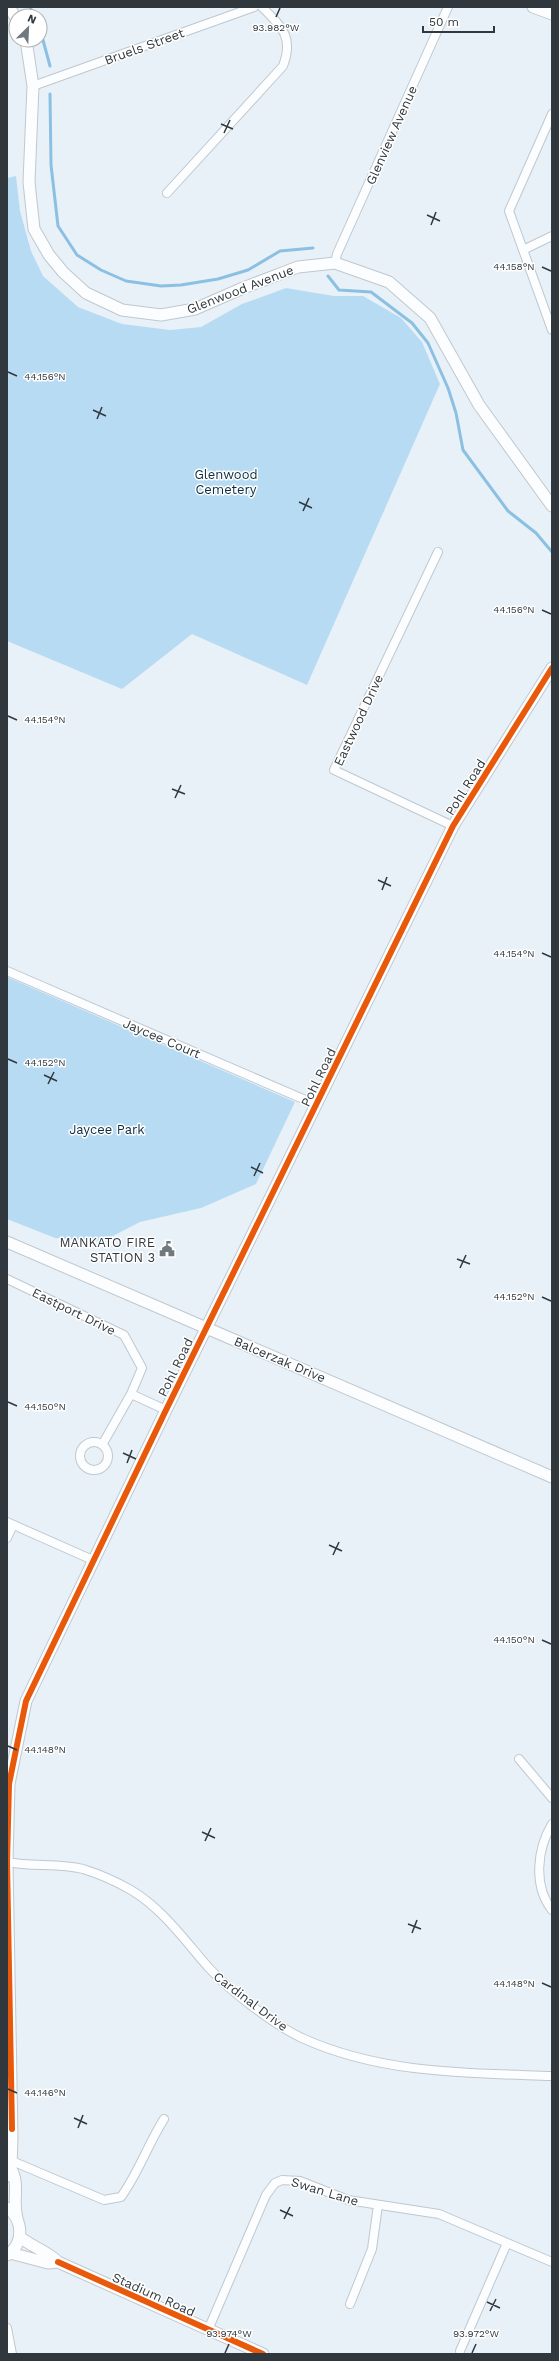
<svg xmlns="http://www.w3.org/2000/svg" width="559" height="2361" font-family="'Work Sans',sans-serif">
  <style>
    .green { fill: #b8dbf4 }
    .lines { fill: none; stroke-linecap: round; stroke-linejoin: round }
    .stream { stroke: #8cc0e3; stroke-width: 3 }
    .minor-casing { stroke: #c0c8ce; stroke-width: 10 }
    .tertiary-casing { stroke: #c0c8ce; stroke-width: 13 }
    .minor { stroke: #fcfdfe; stroke-width: 8 }
    .tertiary { stroke: #fcfdfe; stroke-width: 11 }
    .cycleway-casing { stroke: #fff; stroke-width: 8 }
    .cycleway { stroke: #e8590c; stroke-width: 6 }
    .ticks { fill: none; stroke: #30383e; stroke-width: 1.5 }
    .labels { text-anchor: middle; stroke-width: 3; stroke-linejoin: round; paint-order: stroke }
    .street-label { font-size: 13px; fill: #30383e; stroke: #fff }
    .park-label { font-size: 13px; fill: #0d2d40; stroke: #fff }
    .poi-label { font-size: 13px; fill: #30383e; stroke: #fff; text-anchor: end }
    .ticks-label { font-size: 10px; text-anchor: middle; fill: #30383e; stroke: #fff; stroke-width: 3; stroke-linejoin: round; paint-order: stroke }
  </style>
  <rect width="100%" height="100%" fill="#e8f1f8"/>
  <path class="green" d="M16,176l4,35 11,40 12,25 35,31 44,17 48,6 31,-3 41,-23 44,-16 48,8h29l38,22 21,24 18,42 -133,301 -115,-51 -70,55 -115,-48v-463z
    M7,977l288,125 -39,82 -55,24 -61,14 -37,19 -48,-3 -48,-19z"/>
  <g class="lines">
    <path class="stream" d="M30,7l4,9
      M40,29l10,37
      M50,94l1,71 7,61 19,29 24,15 25,11 35,5 20,-1 37,-6 30,-9 32,-19 33,-3
      M328,276l11,14 32,2 41,31 16,20 20,45 8,25 7,37 45,61 28,22 16,19"/>
    <defs>
      <path id="minor" d="M33,86l221,-79
        M552,114l-43,97 43,119
        M167,193l116,-127c11,-29 -1,-39 -21,-59
        M523,250l29,-14
        M335,263l2,-9 111,-247
        M438,552l-104,218 119,56
        M7,971l310,134
        M7,1279l117,56 18,33 -11,26 35,16
        M80 1456a14 14 0 1 1 28 0a14 14 0 1 1-28 0Z
        M102,1445l29,-51
        M7,1522l88,39
        M7,1538l6,-13
        M519,1759l33,39
        M552,1824c-15,25 -19,62 0,86
        M7,1862c25,5 52,1 76,7 16,5 34,13 48,21 32,19 54,51 78,78 21,23 65,57 93,70 79,36 165,35 250,38
        M12,2161l92,39 17,-3c18,-25 27,-53 43,-78
        M350,2304l22,-55 6,-44
        M7,2328l5,26
        M208,2330l58,-135 9,-12 7,-3 18,1 48,19 91,14 113,48
        M460,2351l47,-108"/>
      <path id="tertiary" d="M9,7l7,11
        M533,7l19,7
        M26,40l7,46 -4,96 5,47 15,26 14,17 23,21 36,17 39,5 34,-6 48,-21 55,-21 37,-4 54,19 41,36 49,87 73,101
        M7,1242l545,235
        M11,2169c9,15 1,32 6,49
        M7,2176l4,-7 1,-32 -5,-275 2,-78 17,-83 140,-291 287,-584 99,-158
        M7,2208c16,10 18,36 0,47
        M20,2237c12,10 27,14 38,25l205,92
        M10,2253l38,10 10,-1"/>
    </defs>
    <use href="#minor" class="minor-casing"/>
    <use href="#tertiary" class="tertiary-casing"/>
    <use href="#minor" class="minor"/>
    <use href="#tertiary" class="tertiary"/>
    <defs>
      <path id="cycleway" d="M12,2129l-5,-267 2,-78 17,-83 140,-291 287,-584 99,-158
        M58,2262l205,92"/>
    </defs>
    <use href="#cycleway" class="cycleway-casing"/>
    <use href="#cycleway" class="cycleway"/>
  </g>
  <path class="ticks" d="M276,17l4,-9M221,124l12,5M224,133l6,-13M427,215l13,6M431,225l5,-13M542,267l9,4M8,372l9,4M93,410l13,6M97,419l5,-12M299,502l13,6M303,511l6,-13M542,610l9,4M8,716l9,4M172,789l13,5M175,798l6,-13M378,880l13,6M382,890l5,-13M542,953l9,4M8,1059l9,4M44,1075l13,6M48,1084l6,-12M251,1167l12,6M254,1176l6,-13M457,1259l13,5M460,1268l6,-13M542,1297l9,4M8,1402l9,4M123,1453l13,6M127,1463l5,-13M329,1545l13,6M333,1555l6,-13M542,1640l9,4M8,1746l9,4M202,1832l13,6M205,1841l6,-13M408,1924l13,5M412,1933l5,-13M542,1983l9,4M8,2089l9,4M74,2118l13,6M78,2128l5,-13M280,2210l13,6M284,2219l6,-12M487,2302l13,6M490,2311l6,-12M225,2353l4,-9M472,2353l4,-9"/>
  <defs>
    <symbol id="civic-bare" viewBox="-9 -9 18 18"><path d="M-.6-6.5H3V-4.5H.6V-3L4-1V1h2V6H-6V1h2V-1L-.6-3ZM-1.2 2.5V6h2.4V2.5Z" fill="#70797f" stroke="#fff" stroke-width="2.5" paint-order="stroke"/></symbol>
  </defs>
  <g fill-rule="evenodd">
    <use href="#civic-bare" x="156" y="1238" width="22" height="22"/>
  </g>
  <g class="labels">
    <g class="street-label">
      <text transform="translate(144 46) rotate(-20)" y="5">Bruels Street</text>
      <text transform="translate(391 135) rotate(-66)" y="5">Glenview Avenue</text>
      <text transform="translate(240 289) rotate(-21)" y="5">Glenwood Avenue</text>
      <text transform="translate(358 720) rotate(-65)" y="5">Eastwood Drive</text>
      <text transform="translate(465 787) rotate(-58)" y="5">Pohl Road</text>
      <text transform="translate(162 1038) rotate(23)" y="5">Jaycee Court</text>
      <text transform="translate(318 1077) rotate(-64)" y="5">Pohl Road</text>
      <text transform="translate(74 1311) rotate(26)" y="5">Eastport Drive</text>
      <text transform="translate(280 1359) rotate(23)" y="5">Balcerzak Drive</text>
      <text transform="translate(175 1367) rotate(-64)" y="5">Pohl Road</text>
      <text transform="translate(251 2001) rotate(37)" y="5">Cardinal Drive</text>
      <text transform="translate(325 2191) rotate(17)" y="5">Swan Lane</text>
      <text transform="translate(154 2294) rotate(24)" y="5">Stadium Road</text>
    </g>
    <g class="park-label">
      <text x="226" y="479">Glenwood<tspan x="226" dy="15">Cemetery</tspan></text>
      <text x="107" y="1134">Jaycee Park</text>
    </g>
    <g class="poi-label">
      <text x="155" y="1247">MANKATO FIRE<tspan x="155" dy="15">STATION 3</tspan></text>
    </g>
  </g>
  <g class="ticks-label">
    <text x="276" y="31">93.982°W</text>
    <text x="514" y="270">44.158°N</text>
    <text x="45" y="380">44.156°N</text>
    <text x="514" y="613">44.156°N</text>
    <text x="45" y="723">44.154°N</text>
    <text x="514" y="957">44.154°N</text>
    <text x="45" y="1066">44.152°N</text>
    <text x="514" y="1300">44.152°N</text>
    <text x="45" y="1410">44.150°N</text>
    <text x="514" y="1643">44.150°N</text>
    <text x="45" y="1753">44.148°N</text>
    <text x="514" y="1987">44.148°N</text>
    <text x="45" y="2096">44.146°N</text>
    <text x="229" y="2337">93.974°W</text>
    <text x="476" y="2337">93.972°W</text>
  </g>
  <rect width="559" height="2361" fill="none" stroke="#30383e" stroke-width="16"/>
  <g transform="translate(28 28) rotate(24)"><circle r="19" fill="#ffffff" stroke="#acafb2"/>
  <path d="M0-3L7 15L0 10L-7 15Z" fill="#70797f"/>
  <text y="-6" font-size="11" font-weight="bold" text-anchor="middle" fill="#30383e">N</text>
  </g>
  <path d="M423 26v6h71v-6" fill="none" stroke="#30383e" stroke-width="2"/>
  <text x="429" y="26" font-size="12" fill="#30383e" stroke="#ffffff" stroke-width="3" paint-order="stroke">50 m</text>
</svg>
